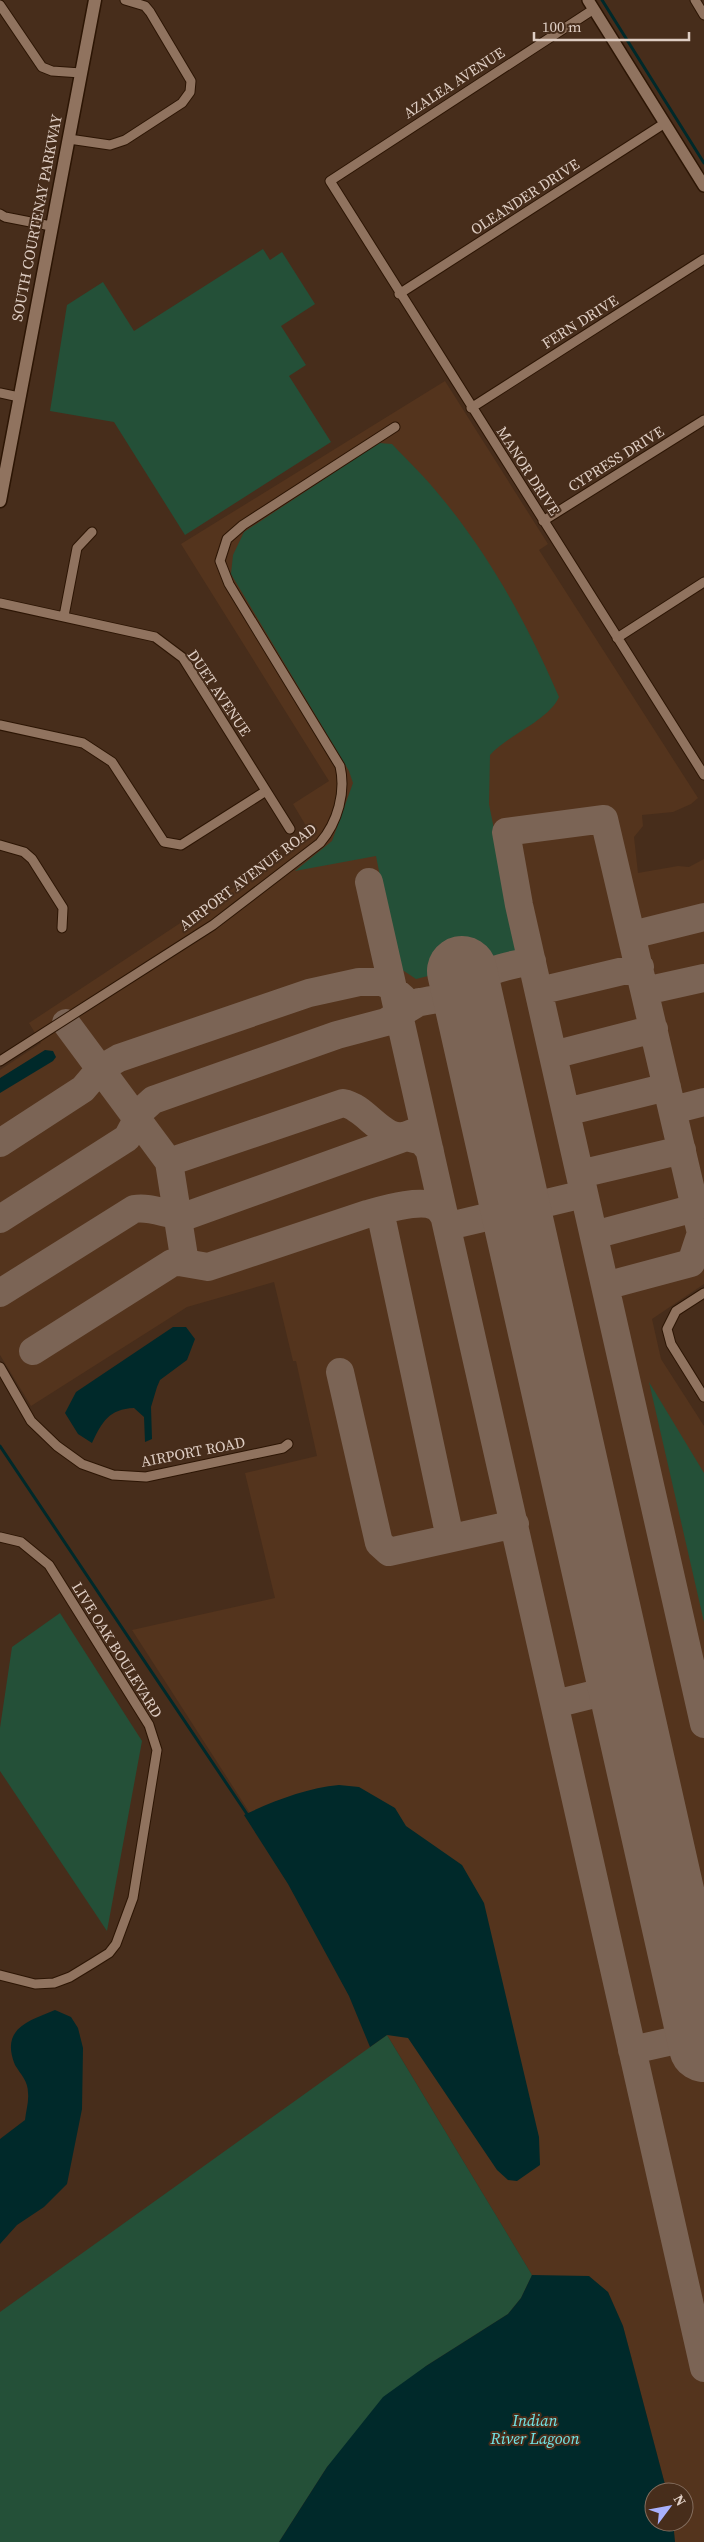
<svg xmlns="http://www.w3.org/2000/svg" width="704" height="2542" font-family="'Source Serif 4',serif">
  <style>
    .built { fill: #54341d }
    .green { fill: #245038 }
    .water { fill: #00292a }
    .lines { fill: none; stroke-linecap: round; stroke-linejoin: round }
    .stream { stroke: #00292a; stroke-width: 3 }
    .taxiway { stroke: #7b6455; stroke-width: 28 }
    .runway { stroke: #7b6455; stroke-width: 70 }
    .minor-casing { stroke: #2c1504; stroke-width: 11 }
    .tertiary-casing { stroke: #2c1504; stroke-width: 14 }
    .secondary-casing { stroke: #2c1504; stroke-width: 15 }
    .minor { stroke: #90735f; stroke-width: 9 }
    .tertiary { stroke: #90735f; stroke-width: 11 }
    .secondary { stroke: #90735f; stroke-width: 12 }
    .labels { text-anchor: middle; stroke-width: 4; stroke-linejoin: round; paint-order: stroke }
    .street-label { font-size: 15px; fill: #decdc3; stroke: #472d1b }
    .water-label { font-size: 16px; font-style: italic; fill: #73e5e7; stroke: #472d1b }
  </style>
  <rect width="100%" height="100%" fill="#472d1b"/>
  <path class="built" d="M445,381l103,163 -9,6 159,248 -7,6 -18,8 -31,3 1,11 -9,11 4,36 40,-7 11,1 15,-8v425l-52,35 9,40 43,67v1116h-29l-2,-20h11v-30h-17l-44,-166 -15,-34 -51,-15 -25,-2 -228,-378 -172,-267 143,-32 -30,-125 72,-17 -21,-95h-3l-19,-79 -87,25 -156,99 -31,-51v-285l41,-27 -12,-20 283,-187 -19,-32 36,-23 -148,-237z"/>
  <path class="green" d="M263,249l7,11 12,-8 33,52 -34,22 25,39 -17,11 42,66 -146,93 -71,-113 -64,-11 17,-106 36,-23 31,49z
    M379,443l13,1c16,17 34,34 49,53 49,59 88,130 118,200 -11,24 -50,37 -69,58l-1,49 28,141 -2,6 -7,5 -92,23 -18,-12 -22,-111 -81,15 37,-30 21,-58 -4,-12 -118,-197 2,-19 11,-23z
    M649,1382l55,91v149z
    M60,1613l82,128 -35,190 -107,-160v-43l12,-81z
    M387,2035l145,240 -11,23 -13,16 -82,52 -99,101 -48,75h-279v-230z"/>
  <path class="water" d="M45,1050l8,1 3,6 -3,4 -53,32v-15z
    M173,1327h13l9,12 -8,21 -27,20 -3,7 -6,20 1,32 -7,3 -1,-25 -10,-9c-25,1 -32,14 -42,35l-14,-9 -13,-21 11,-21z
    M339,1785l20,2 36,21 11,18 56,39 22,38 55,234 1,28 -23,16 -9,-1 -11,-10 -89,-132 -21,-3 -17,12 -21,-51 -61,-112 -44,-69c29,-14 63,-27 95,-30z
    M55,2010l16,7 7,11 5,20 -1,61 -15,75 -23,23 -27,18 -17,19v-105l25,-19c1,-9 4,-19 3,-27 0,-12 -7,-18 -13,-28 -15,-37 14,-44 40,-55z
    M532,2275l57,1 19,16 15,34 44,166h-13v30h19l2,20h-396l48,-75 56,-70 43,-31 82,-52 13,-16z"/>
  <g class="lines">
    <path class="stream" d="M602,0l102,163
      M0,1446l247,368"/>
    <path class="taxiway" d="M369,882l335,1486
      M632,935l72,-18
      M539,991l101,-24
      M645,991l59,-13
      M402,1007c24,-7 49,-15 69,6 0,-6 -1,-14 0,-20 4,-24 42,-28 61,-32
      M66,1023l103,139 16,101
      M553,1055l101,-26
      M673,1110l31,-8
      M566,1112l101,-25
      M0,1143l83,-54 17,-20 19,-11 190,-65 50,-11h23l6,3 15,13
      M169,1162l174,-59c25,4 42,45 69,30
      M580,1174l102,-24
      M380,1211l70,327
      M0,1219l127,-81 15,-28 11,-10 184,-65 49,-13 33,-20
      M594,1235l101,-27
      M605,1286l86,-23 10,-30 -97,-414 -98,13 13,73 185,819
      M0,1293l134,-84c18,-3 34,7 52,7l220,-79 16,4 8,10
      M33,1351l139,-88 7,-1 29,5 159,-53c15,-4 55,-16 69,-7 7,4 9,12 13,19l135,-32
      M340,1372l39,171 10,9 126,-28
      M555,1704l68,-17
      M632,2050l72,-16"/>
    <path class="runway" d="M462,971l242,1076"/>
    <defs>
      <path id="minor" d="M695,0l9,15
        M0,5l42,62 10,4 29,2
        M594,9l-264,172 374,594
        M69,139l41,6 15,-5 57,-37 8,-11 1,-11 -41,-69 -5,-6 -20,-6
        M0,214l5,3 46,9
        M399,294l266,-171
        M0,393l19,4
        M471,408l233,-149
        M543,521l161,-101
        M0,603l155,34 28,21 107,171
        M64,616l13,-68 15,-16
        M617,638l87,-56
        M0,725l83,18 29,19 52,80 17,3 85,-54
        M0,845l24,7 8,7 31,49 -1,20
        M0,1061l213,-136 107,-82c18,-21 26,-51 20,-77l-111,-182 -9,-23 7,-22 16,-14 152,-98
        M704,1293l-28,18 -9,18 4,15 33,53
        M0,1367l31,54 26,25 25,18 31,11 33,2 137,-29 5,-4
        M0,1537l21,5 28,23 100,160 8,25 -24,148 -17,46 -7,9 -16,10 -23,14 -16,6 -19,1 -35,-9"/>
      <path id="tertiary" d="M588,0l116,186"/>
      <path id="secondary" d="M0,501l95,-501"/>
    </defs>
    <use href="#minor" class="minor-casing"/>
    <use href="#tertiary" class="tertiary-casing"/>
    <use href="#secondary" class="secondary-casing"/>
    <use href="#minor" class="minor"/>
    <use href="#tertiary" class="tertiary"/>
    <use href="#secondary" class="secondary"/>
  </g>
  <g class="labels">
    <g class="street-label">
      <text transform="translate(454 83) rotate(-33)" y="5">AZALEA AVENUE</text>
      <text transform="translate(525 197) rotate(-33)" y="5">OLEANDER DRIVE</text>
      <text transform="translate(37 218) rotate(-79)" y="5">SOUTH COURTENAY PARKWAY</text>
      <text transform="translate(580 322) rotate(-32)" y="5">FERN DRIVE</text>
      <text transform="translate(616 459) rotate(-32)" y="5">CYPRESS DRIVE</text>
      <text transform="translate(528 471) rotate(57)" y="5">MANOR DRIVE</text>
      <text transform="translate(219 693) rotate(56)" y="5">DUET AVENUE</text>
      <text transform="translate(248 877) rotate(-37)" y="5">AIRPORT AVENUE ROAD</text>
      <text transform="translate(193 1452) rotate(-11)" y="5">AIRPORT ROAD</text>
      <text transform="translate(117 1650) rotate(58)" y="5">LIVE OAK BOULEVARD</text>
    </g>
    <g class="water-label">
      <text x="535" y="2426">Indian<tspan x="535" dy="18">River Lagoon</tspan></text>
    </g>
  </g>
  <g transform="translate(669 2507) rotate(58)"><circle r="24" fill="#472d1b" stroke="#836d5e"/>
  <path d="M0-4L9 19L0 12L-9 19Z" fill="#a8b0fc"/>
  <text y="-8" font-size="14" font-weight="bold" text-anchor="middle" fill="#decdc3">N</text>
  </g>
  <path d="M534 32v8h155v-8" fill="none" stroke="#decdc3" stroke-width="2.5"/>
  <text x="542" y="32" font-size="15" fill="#decdc3" stroke="#472d1b" stroke-width="4" paint-order="stroke">100 m</text>
</svg>
